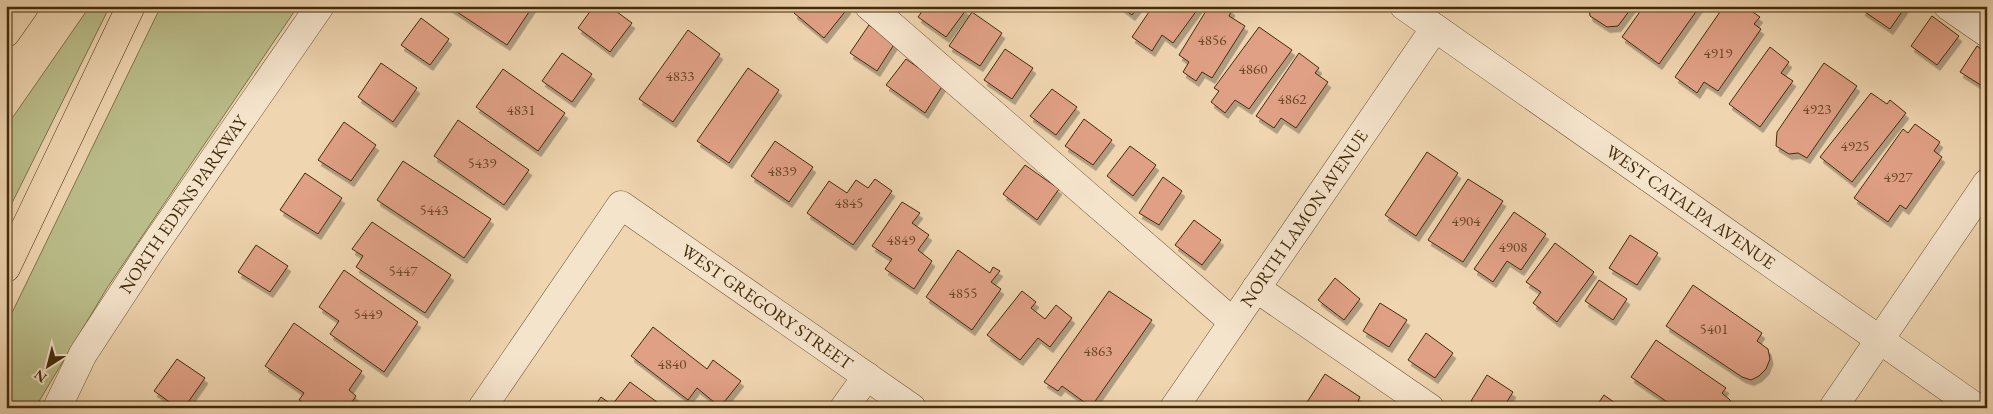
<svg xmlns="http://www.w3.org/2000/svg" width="1993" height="414" font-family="'EB Garamond',serif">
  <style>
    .green { fill: #babd8a; stroke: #7e7449 }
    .building { fill: #e0a085; stroke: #422b08; filter: url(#shadow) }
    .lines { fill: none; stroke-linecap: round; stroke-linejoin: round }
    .minor-casing { stroke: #6d5632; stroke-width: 29 }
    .major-casing { stroke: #422b08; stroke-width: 29 }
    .highway-casing { stroke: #422b08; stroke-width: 29 }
    .minor { stroke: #f5e4cc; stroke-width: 28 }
    .major { stroke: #efd5b0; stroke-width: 28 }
    .highway { stroke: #efd5b0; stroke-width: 28 }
    .labels { text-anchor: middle; stroke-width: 5; stroke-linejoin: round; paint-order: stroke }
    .number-label { font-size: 15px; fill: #6a4827 }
    .street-label { font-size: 18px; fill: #422b08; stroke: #f5e4cc }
  </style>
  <defs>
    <filter id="shadow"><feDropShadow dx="3" dy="5.5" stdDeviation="0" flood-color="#0004"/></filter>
  </defs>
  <rect width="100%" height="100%" fill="#efd5b0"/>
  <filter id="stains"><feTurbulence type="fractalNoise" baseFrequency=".004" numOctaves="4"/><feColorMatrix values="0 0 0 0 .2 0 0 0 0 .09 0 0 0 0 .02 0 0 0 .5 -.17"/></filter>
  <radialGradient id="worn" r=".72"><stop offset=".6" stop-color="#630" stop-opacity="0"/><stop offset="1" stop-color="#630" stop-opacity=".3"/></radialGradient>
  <path class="green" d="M90,6h20l-104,209v-88z
    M161,6h137l-191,282 -72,120h-29v-83z"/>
  <path class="building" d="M448,6h85l-26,39z
    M594,6h15l23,17 -22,29 -32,-24z
    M799,6h47l2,2 -24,30 -30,-25z
    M926,6h34l6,4 -20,27 -28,-20z
    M1120,6h19l-7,9z
    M1153,6h47l-27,37 -11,-8 -10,16 -20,-14z
    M1209,6h17l6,4 -3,6 16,10 -33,52 -10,-6 -6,9 -13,-9 6,-10 -10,-7z
    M1589,6h44l-15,20 -11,1 -17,-11z
    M1644,6h56l-41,58 -37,-27z
    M1724,6l10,2 1,-2h9l16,11 -6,7 7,5 -43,62 -14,-9 -7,11 -22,-16z
    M1865,6h41l-16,23 -28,-19z
    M972,12l30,21 -22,33 -31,-20z
    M1932,16l27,20 -22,29 -26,-19z
    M421,18l28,21 -19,26 -29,-20z
    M869,25l26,18 -18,28 -27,-18z
    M1259,27l33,23 -43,59 -14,-9 -10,13 -14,-11 8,-11 -5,-3z
    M688,30l32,24 -47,68 -34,-23z
    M1977,46l10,7v36l-27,-17z
    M1770,47l19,15 -8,11 12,8 -33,46 -31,-23z
    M1005,49l28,19 -21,31 -28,-19z
    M562,53l30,21 -20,28 -30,-21z
    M1299,53l20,15 -4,5 13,9 -32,46 -15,-10 -7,10 -18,-12z
    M906,59l37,26 -18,28 -39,-28z
    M381,63l36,25 -24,34 -35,-25z
    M1824,63l33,23 -50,72 -9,-5 -9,1 -13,-8 1,-14z
    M748,68l31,22 -50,73 -32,-22z
    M503,69l62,44 -27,38 -62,-44z
    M1052,89l25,18 -21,28 -26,-19z
    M1871,93l16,11 3,-4 16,13 -54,69 -32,-25z
    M1084,119l28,21 -19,25 -28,-19z
    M458,120l71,50 -25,35 -70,-49z
    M344,122l32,23 -25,36 -33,-21z
    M1915,124l25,18 -6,9 8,6 -36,52 -6,-4 -12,17 -34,-24 49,-69 5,4z
    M775,141l38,26 -24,35 -38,-26z
    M1130,146l26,19 -23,31 -26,-20z
    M1427,152l31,21 -42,63 -31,-21z
    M403,161l88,58 -27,39 -87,-58z
    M1025,165l34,24 -22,31 -34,-26z
    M305,173l37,25 -24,36 -38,-24z
    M1163,177l19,14 -23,34 -20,-12z
    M875,179l17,12 -39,54 -46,-32 22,-32 18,12 9,-13 12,8z
    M1468,179l35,22 -40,61 -35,-22z
    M902,202l18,11 -8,10 17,12 -11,15 14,11 -18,28 -29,-20 7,-10 -20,-13z
    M1514,212l32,22 -25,36 -14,-9 -14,21 -19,-13z
    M1194,220l27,20 -19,25 -27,-20z
    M372,222l79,53 -26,38 -69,-46 7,-11 -11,-7z
    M1630,235l28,18 -21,32 -28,-17z
    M1555,243l39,29 -37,50 -24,-19 8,-11 -15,-10z
    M256,245l32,21 -18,26 -32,-20z
    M958,250l32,23 3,-6 7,4 -9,11 10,7 -29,41 -46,-33z
    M344,270l74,52 -34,50 -54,-38 9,-13 -20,-14z
    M1335,278l25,21 -16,21 -26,-20z
    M1599,280l28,19 -14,21 -28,-19z
    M1693,285l69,48 -5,8 11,8 2,10 -4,10 -7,7 -8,4 -9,-3 -76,-51z
    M1022,291l14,11 -5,6 14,11 11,-14 16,13 -22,29 -12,-9 -18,22 -33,-25z
    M1109,291l43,29 -61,87 -29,-21 -4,5 -14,-9z
    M1380,303l27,17 -18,27 -26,-16z
    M294,323l68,48 -13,19 7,6 -8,12h-39l-10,-8 5,-7 -39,-27z
    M653,327l54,42 6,-9 28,21 -21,26 -23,-19 -9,12 -57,-44z
    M1426,333l27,20 -18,25 -27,-18z
    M1656,340l70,48 -4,5 8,7 3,8h-57l-45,-31z
    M177,359l28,19 -21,30h-6l-24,-17z
    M1325,374l35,23 -2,4 10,7 -64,-1z
    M1487,375l26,17 -10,16h-21l-11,-7z
    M630,382l35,26h-72l8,-11 11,8z
    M1604,395l18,13h-27z"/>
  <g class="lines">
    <defs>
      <g id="minor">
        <path d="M869,6l364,316"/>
        <path id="s1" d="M1404,6l573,402"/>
        <path d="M1948,6l39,27"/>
        <path d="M1256,288l174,120"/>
        <path id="s2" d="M57,408l26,-54 66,-101 171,-247"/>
        <path id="s3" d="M482,408l139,-203 291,203"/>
        <path d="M844,408l23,-32"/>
        <path id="s4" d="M1174,408l261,-380"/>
        <path d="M1833,408l154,-225"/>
      </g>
      <path id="major" d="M6,33l19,-27"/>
      <path id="highway" d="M6,268l125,-262"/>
    </defs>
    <use href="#minor" class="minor-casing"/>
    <use href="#major" class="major-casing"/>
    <use href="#highway" class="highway-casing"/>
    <use href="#minor" class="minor"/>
    <use href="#major" class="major"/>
    <use href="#highway" class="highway"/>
  </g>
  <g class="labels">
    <g class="number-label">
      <text x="1212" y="45">4856</text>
      <text x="1718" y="58">4919</text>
      <text x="1253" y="74">4860</text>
      <text x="680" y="81">4833</text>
      <text x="1292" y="104">4862</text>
      <text x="1817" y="114">4923</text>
      <text x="521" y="115">4831</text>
      <text x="1855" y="151">4925</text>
      <text x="482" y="168">5439</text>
      <text x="782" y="176">4839</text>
      <text x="1898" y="182">4927</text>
      <text x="849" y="208">4845</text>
      <text x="434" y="215">5443</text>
      <text x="1466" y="226">4904</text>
      <text x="901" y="245">4849</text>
      <text x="1513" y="252">4908</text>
      <text x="403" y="276">5447</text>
      <text x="963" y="298">4855</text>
      <text x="368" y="319">5449</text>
      <text x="1714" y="334">5401</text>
      <text x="1098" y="356">4863</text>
      <text x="672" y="369">4840</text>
    </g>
    <g class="street-label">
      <text dy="6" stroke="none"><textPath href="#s2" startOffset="240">NORTH EDENS PARKWAY</textPath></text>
      <text dy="6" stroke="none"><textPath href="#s1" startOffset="350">WEST CATALPA AVENUE</textPath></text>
      <text dy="6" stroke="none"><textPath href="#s4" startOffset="230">NORTH LAMON AVENUE</textPath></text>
      <text dy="6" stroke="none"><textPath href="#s3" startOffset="424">WEST GREGORY STREET</textPath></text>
    </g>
  </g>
  <rect width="1993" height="414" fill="none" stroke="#efd5b0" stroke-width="25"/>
  <rect x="8" y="8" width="1978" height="399" fill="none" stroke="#422b08" stroke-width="2.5"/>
  <rect x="12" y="12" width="1968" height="389" fill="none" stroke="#422b08"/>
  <g transform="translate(48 366) rotate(216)" stroke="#f5e4cc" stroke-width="4" paint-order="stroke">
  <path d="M0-4L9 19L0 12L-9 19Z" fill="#422b08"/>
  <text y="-8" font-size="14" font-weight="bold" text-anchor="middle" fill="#422b08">N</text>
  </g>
  <rect width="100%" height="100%" filter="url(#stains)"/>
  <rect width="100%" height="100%" fill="url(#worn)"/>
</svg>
